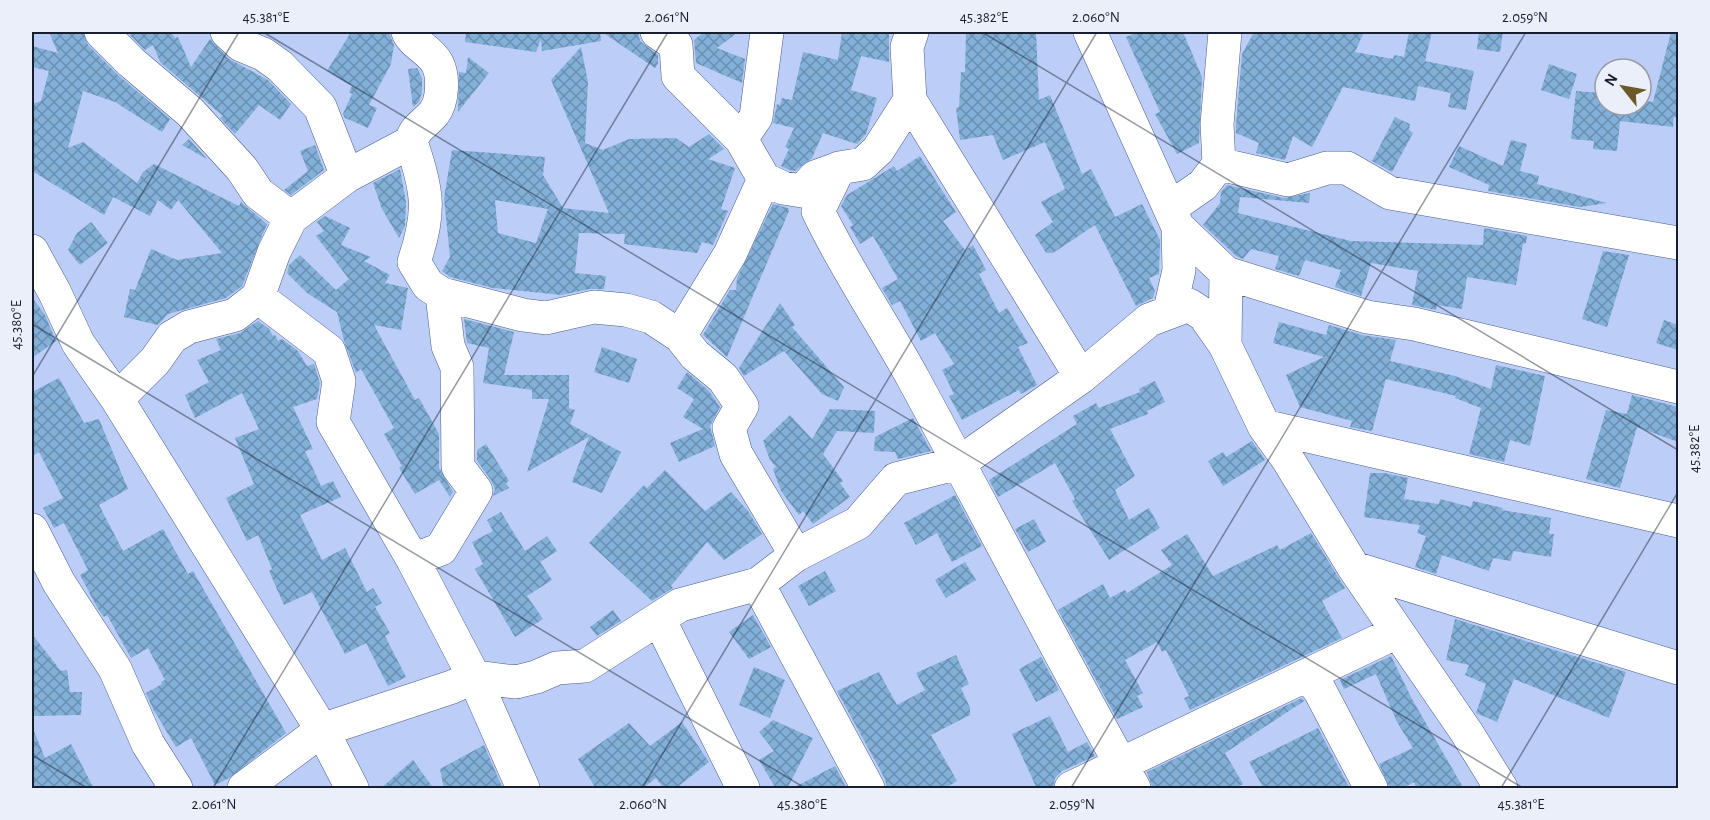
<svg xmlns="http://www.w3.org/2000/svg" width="1710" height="820" font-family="'Alegreya Sans',sans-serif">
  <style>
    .building { fill: url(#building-cross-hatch); fill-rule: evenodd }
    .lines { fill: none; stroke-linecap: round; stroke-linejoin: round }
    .minor-casing { stroke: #4a5d8a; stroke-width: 34 }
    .minor { stroke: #fff; stroke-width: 33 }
    .ticks { fill: none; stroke: #161e30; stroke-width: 1.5; stroke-opacity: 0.45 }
    .neatline { fill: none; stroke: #161e30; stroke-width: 2 }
    .ticks-label { font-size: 15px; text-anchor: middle; fill: #161e30 }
  </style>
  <defs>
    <pattern id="building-cross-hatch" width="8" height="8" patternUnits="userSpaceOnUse" patternTransform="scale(1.5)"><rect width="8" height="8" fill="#83b0d9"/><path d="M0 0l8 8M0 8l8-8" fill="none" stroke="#6a8fb0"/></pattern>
  </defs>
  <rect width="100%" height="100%" fill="#bccef8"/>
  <path class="building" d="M49,32h34l5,13 31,31 51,43 -8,13 -47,-30 -32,-11 -15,57 15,-6 54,41 6,-11 11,-8 85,42 2,-4 26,22 -25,62 -16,12 -58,16 -10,11 -34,-8 6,-28 5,1 16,-41 26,11 45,-7 -44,-53 -7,10 -13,-10 -8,16 -37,-19 -9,18 -72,-44v-67l9,-3 8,-30 -17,-4v-21l26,7z
    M136,32h40l-4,2 3,4 3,-1 13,30 19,-28 19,20 39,21 23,24 -11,16 -21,-15 -24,29 -15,-16 3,-2 -63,-54 -7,-17 -8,5 -15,-15z
    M351,32h38l5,13 -3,19 -22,41 8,3 -9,20 -23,-10 -2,-4 9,-20 -3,-2 3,-6 -25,-15z
    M466,32h134l1,9 -59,10 -1,-12 -5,13 -71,-10z
    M602,32h36l2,9 18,14v9l-3,4z
    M704,32h34l-21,16 28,11 -3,24 -46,-20 -2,-23z
    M842,32l25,2v-2h22v30l-28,-6 -10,34 26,8 -11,36 -9,10 -34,-11 -11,25 -17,13 -6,-1 -8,-4 8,-17 -4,-2 9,-19 -21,-5 4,-19 3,1 2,-7 10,2 11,-48 35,8z
    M966,32h70l3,68 11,-5 32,79 9,-5 24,48 27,-13 18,36 -1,34 -10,4 6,13 -2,7 -17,8 -41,-81 -42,28h-7l-11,-18 18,-13 -12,-20 24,-13 -20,-47 -42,18 -10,-25 -33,5 -4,-32 3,-1 2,-35h4z
    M1138,32h45l19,45 -3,66 -22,11 -22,-40 5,-2 -34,-75z
    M1254,32h110l-9,20 38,7 1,-4 10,2 5,-25h23l-7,29 49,10 -8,39 -18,-3 3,-14 -33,-7 -3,15 -72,-14 -31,60 -19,-11 -8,24 -29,-7 3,-10 -23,-10v-9l6,-70z
    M1479,32h24l-3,20 -23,-3z
    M1671,32h7v86l-4,-1 -1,10 -53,-6 -3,30 -24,-2 1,-8 -23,-2 5,-48 25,2 -1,9h5v3h40l1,-4 7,1z
    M581,47l7,35 -3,61 18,7 26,-11 47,-1 13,9 20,-13 15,15 -16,10 27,9 -14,41 7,2 -15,34 -11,-3 -5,11 -73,-9 1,-10 -46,-1 -4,40 31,3 -2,13h-14l-29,6 -68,-7 -43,-11 -8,-6 8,-14 -6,-59 8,-48 93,7 -2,18 20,33 46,5 -58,-133zM495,200l53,9 -12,34 -38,-10z
    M468,57l21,16 -31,39 1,-40 7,1z
    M1549,64l28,10 -8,25 -28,-9z
    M417,68l5,10v14l-3,10 -6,5 -5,-38z
    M1395,117l15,7 -1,6 4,3 -21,39 -20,-11z
    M189,139l18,20 -25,-14z
    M1511,140l16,4 -7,27 19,5 -2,8 70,19 -27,4 -92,-16 1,-6 -40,-18 10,-21 44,20z
    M315,145l9,25 -33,25 -7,-5 24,-19 -8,-20z
    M920,156l36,56 -13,9 22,29 8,-5 13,25 -7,4 20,39 8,-5 21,35 -10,4 19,38 -16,9 -2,-4 -57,30 -13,-24 5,-2 -12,-24 12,-6 -19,-31 -14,8 -21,-40 -8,4 -10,-17 16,-9 -25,-43 -13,8 -10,-17 3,-2 -12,-19 6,-11 47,-29 3,5z
    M400,169l6,33 -1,24 -6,12 -17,-29 -9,-26z
    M1227,185l57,13 26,-5 -1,10 -69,-6 -2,16 113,28 132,4 1,-17 43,8 -1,7 -3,1 -7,41 -49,-8 -5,32 -25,-4 -1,5 -24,-5 6,-34 -47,-8 -10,33 -26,-9 6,-17 -36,-10 -6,16 -24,-7 4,-13 -28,-7 -8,10 -7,-3 -33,-31 17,-22 1,-11z
    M773,204l15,4 1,3 -62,146 -24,-22 27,-45h6l1,-12z
    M325,216l25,12 -9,17 30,12 -7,4 26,14 -5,8 23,5 -7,42 -27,-5 41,75 4,-2 20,36v34l14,24 -3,5 -11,-17 -24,14 -16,-26 3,-2 -18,-32 10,-6 -33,-59 -5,4 -12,-32 -7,-29 -30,-19 -20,-20 2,-8 11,-10 36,35 13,-11 -33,-43 8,-5 -7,-9z
    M91,222l17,21 -28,22 -12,-15 9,-17z
    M1603,251l26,4 -22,72 -25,-8z
    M32,297l13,18 11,26 -24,17z
    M780,303l15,22 -3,2 52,60 -6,14 -16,-7 -38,-43 -40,25 -5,-8z
    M464,319l50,13 -10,43h65v33l6,2 -5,14 51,28 -19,41 -30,-11 17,-45 -62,35 22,-73h-17v-9l-49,-7 6,-35 -22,-5z
    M1664,320l14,5v25l-22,-7z
    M258,321l11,8 4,7 2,-1 3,6 4,-2 16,12 9,15 7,-2 6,19 -3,16 -24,8 20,42 -8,2 16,35 12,-5 8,16 -41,18 22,45 23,-12 22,44 6,-4 9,15 -7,4 15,26 -5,3 21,41 -18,9 -22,-43 -21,11 -33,-62 -28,13 -15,-34 3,-2 -14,-34 -11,6 -21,-43 28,-14 -19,-46 24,-9 -17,-36 -47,25 -10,-23 24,-13 -12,-22 24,-10 -5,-11 24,-6z
    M1279,322l47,13 3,-10 33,10 34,5 -6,21 65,15 36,13 5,-24 49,11 -15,70 -20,-6 -6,22 -35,-8 12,-46 -26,-10 1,-2 -70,-17 -14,52 -22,-4 2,-6 -52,-14 -14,-32 38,-18 -51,-14z
    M602,347l35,12 -8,24 -35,-11z
    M687,372l22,19 11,16 -10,19 5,20 -36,16 -9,-19 33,-14 -20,-12 11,-18 -17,-11z
    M59,378l25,45 15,-4 29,70 -29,16 24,46 40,-22 25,45 5,-3 93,162 -57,45 -14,7 -24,-47 -15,9 -23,-38 -7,-16 16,-9 -1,-2 4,-2 -17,-32 -17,10 -24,-43 -3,2 -6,-8 -18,-34 8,-5 -24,-47 -10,5 -11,-20 20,-10 -24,-46 -7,4v-64z
    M1155,381l10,21 -18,9 1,3 -38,15 25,47 -20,14 14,30 20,-12 11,20 -51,32 -37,-59 3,-2 -20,-36 -57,34 -9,-17 88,-56 -4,-8 23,-13 3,5 41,-16 -1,-3z
    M1632,395l46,12v35l-41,-15 -17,61 -34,-9 20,-69 21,4z
    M830,409l45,2 -1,22 -37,-2 -14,23 20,27 -3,2 10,14 -37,27 -10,-13 -4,4 -18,-24 -8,-22 3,-2 -6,-7 -7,-19 27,-26 22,24z
    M913,418l18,33 -33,8 -3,-7 -21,-1 1,-14z
    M1252,441l13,19 -42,26 -15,-25 15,-9 3,5z
    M486,444l23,37 -3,2 3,5 -16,8 2,-7 -4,-9 -14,-19v-11z
    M665,470l40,41 26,-19 17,19 14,23 -38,26 -17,-18 -36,44 2,2 -21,13 -63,-58 55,-58 3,3z
    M1370,473h14l24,5 -4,21 35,5 1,-5 31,8 2,-6 30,7 -1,2 49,8 -2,16h5l-3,23 -38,-6 -2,10 -18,-3 -4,13 -47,-16 -6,19 -21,-7 11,-31 -9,-3 3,-8 -56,-8z
    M955,495l27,51 -30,16 -15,-29 -21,12 -12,-22z
    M501,512l24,39 22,-15 10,15 -17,11 12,18 -25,16 16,23 -28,18 -40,-68 8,-5 -11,-22 21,-11 -6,-11z
    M1034,519l12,23 -18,10 -13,-23z
    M1311,533l34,55 -23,13 20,37 -152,72 -6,-12 5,-2 -23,-46 -4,2 -5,-10 -32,18 18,33 -6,3 6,11 -26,12 -59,-109 45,-26 7,14 15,-8 2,3 45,-28 -11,-15 26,-16 26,42 64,-31 3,5z
    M965,562l11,18 -30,18 -11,-18z
    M825,571l11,20 -27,15 -11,-20z
    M613,610l8,11 -24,15 -7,-9z
    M753,615l18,32 -22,12 -20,-27z
    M1455,619l171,53 -17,46 -95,-39 -17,43 -21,-9 10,-29 -21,-9 4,-10 -23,-5z
    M32,634l29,37 6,-1 3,22h12l-1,23 -49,1z
    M956,655l13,29 -8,4 9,20v7l-39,20 26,46 -13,8h-57l-2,-10 -48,-88 42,-19 18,33 28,-15 -9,-17z
    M1391,656l21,43 52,90h-47l-3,-7 -13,7h-11l-11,-25 34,-16 -16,-26 -21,-48 -32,15 -4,-9z
    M1041,657l18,33 -23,12 -17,-33z
    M754,667l31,13 -15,38 -31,-13z
    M1302,698l2,3 -79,52 18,31 -10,5h-80l-6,-17z
    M1050,716l18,36 19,-10 8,14 -33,15 -7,7 -2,11h-16l-25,-55z
    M773,720l40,18 -26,51h-11l-17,-29 15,-9 -15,-19z
    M682,722l27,40 -34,27h-11l-8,-11 -14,11h-46l-18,-30 51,-36 21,23z
    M32,726l13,32 26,-14 23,45h-62z
    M1318,728l32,61h-86l-15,-27z
    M484,745l19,44h-59l-4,-20z
    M413,760l21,29h-54z
    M835,766l12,23h-56z"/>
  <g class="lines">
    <defs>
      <path id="minor" d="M101,32l30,30 59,50 52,57 16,24 33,25
        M227,32l14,13 22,9 17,12 40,41 27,69
        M657,32l19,13 2,31 63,63 23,40 19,9 19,3 13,-14 22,-8
        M912,32l-5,15 3,53 -32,50 -15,14 -24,4 -21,43c28,59 65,112 96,169 74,136 145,274 220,408
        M1090,32l88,195 1,43 -9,40
        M910,100l171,277
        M741,139l15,-22 11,-85
        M411,142c17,49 20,70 3,120l14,23 14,9 81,21 23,3 48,-11 32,3 25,7 29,19 15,19 28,23 19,28 -13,22 7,26 60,101
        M1219,164l69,16 39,-12h20l43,25 288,50
        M1170,208l33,-23 16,-21 -2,-40 8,-92
        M1178,227l48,46 -1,72
        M32,251l23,42 23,50 39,56 205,331 30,58
        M1226,273l141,44 47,7 264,63
        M258,297l71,54 10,30 -6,41 80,138 61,117 49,111
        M680,336l50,-82 34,-75
        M117,399l38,-38 17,-24 17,-10 46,-12 23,-18 16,-45 17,-34 56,-42 64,-34c4,-15 13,-17 23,-29 9,-12 10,-37 3,-50 -7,-13 -24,-19 -29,-31
        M1264,426l414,95
        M32,530l27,53 56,86 33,75 28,44
        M413,560l28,-11 35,-58 -18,-24 -1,-100 -9,-21 -6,-52
        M1354,568l324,100
        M758,584l110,204
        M659,619l84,169
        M1308,675l12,16 51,97
        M244,788l78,-58 130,-43 22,-10 42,5 20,-5 21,-9 28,-2 95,-61 78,-21 38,-29 62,-32 38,-44 63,-16 122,-86 68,-57 40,-15 15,10 21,30 39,81 23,32 67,110 113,165 34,55
        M1071,788l326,-156"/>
    </defs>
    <use href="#minor" class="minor-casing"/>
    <use href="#minor" class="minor"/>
  </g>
  <path class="ticks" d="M263,32l1260,756M982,32l696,418M32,324l773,464M32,377l207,-345M32,755l55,33M213,788l455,-756M642,788l455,-756M1071,788l455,-756M1501,788l177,-296"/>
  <rect width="1710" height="820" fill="none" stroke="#ebeffa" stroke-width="66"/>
  <g transform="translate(1623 87) rotate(301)"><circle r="28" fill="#ebeffa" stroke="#969ba9" stroke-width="1.5"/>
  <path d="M0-4.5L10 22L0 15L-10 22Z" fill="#6d5827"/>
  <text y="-9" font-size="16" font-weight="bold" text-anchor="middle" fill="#161e30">N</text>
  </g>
  <rect x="33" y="33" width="1644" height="754" class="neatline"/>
  <g class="ticks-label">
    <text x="266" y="22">45.381°E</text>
    <text x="667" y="22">2.061°N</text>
    <text x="984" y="22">45.382°E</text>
    <text x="1096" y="22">2.060°N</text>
    <text x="1525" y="22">2.059°N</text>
    <text transform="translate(16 325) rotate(-90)" y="5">45.380°E</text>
    <text transform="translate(1694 449) rotate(-90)" y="5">45.382°E</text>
    <text x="214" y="809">2.061°N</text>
    <text x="643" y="809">2.060°N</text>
    <text x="802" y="809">45.380°E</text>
    <text x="1072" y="809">2.059°N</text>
    <text x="1521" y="809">45.381°E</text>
  </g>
</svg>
